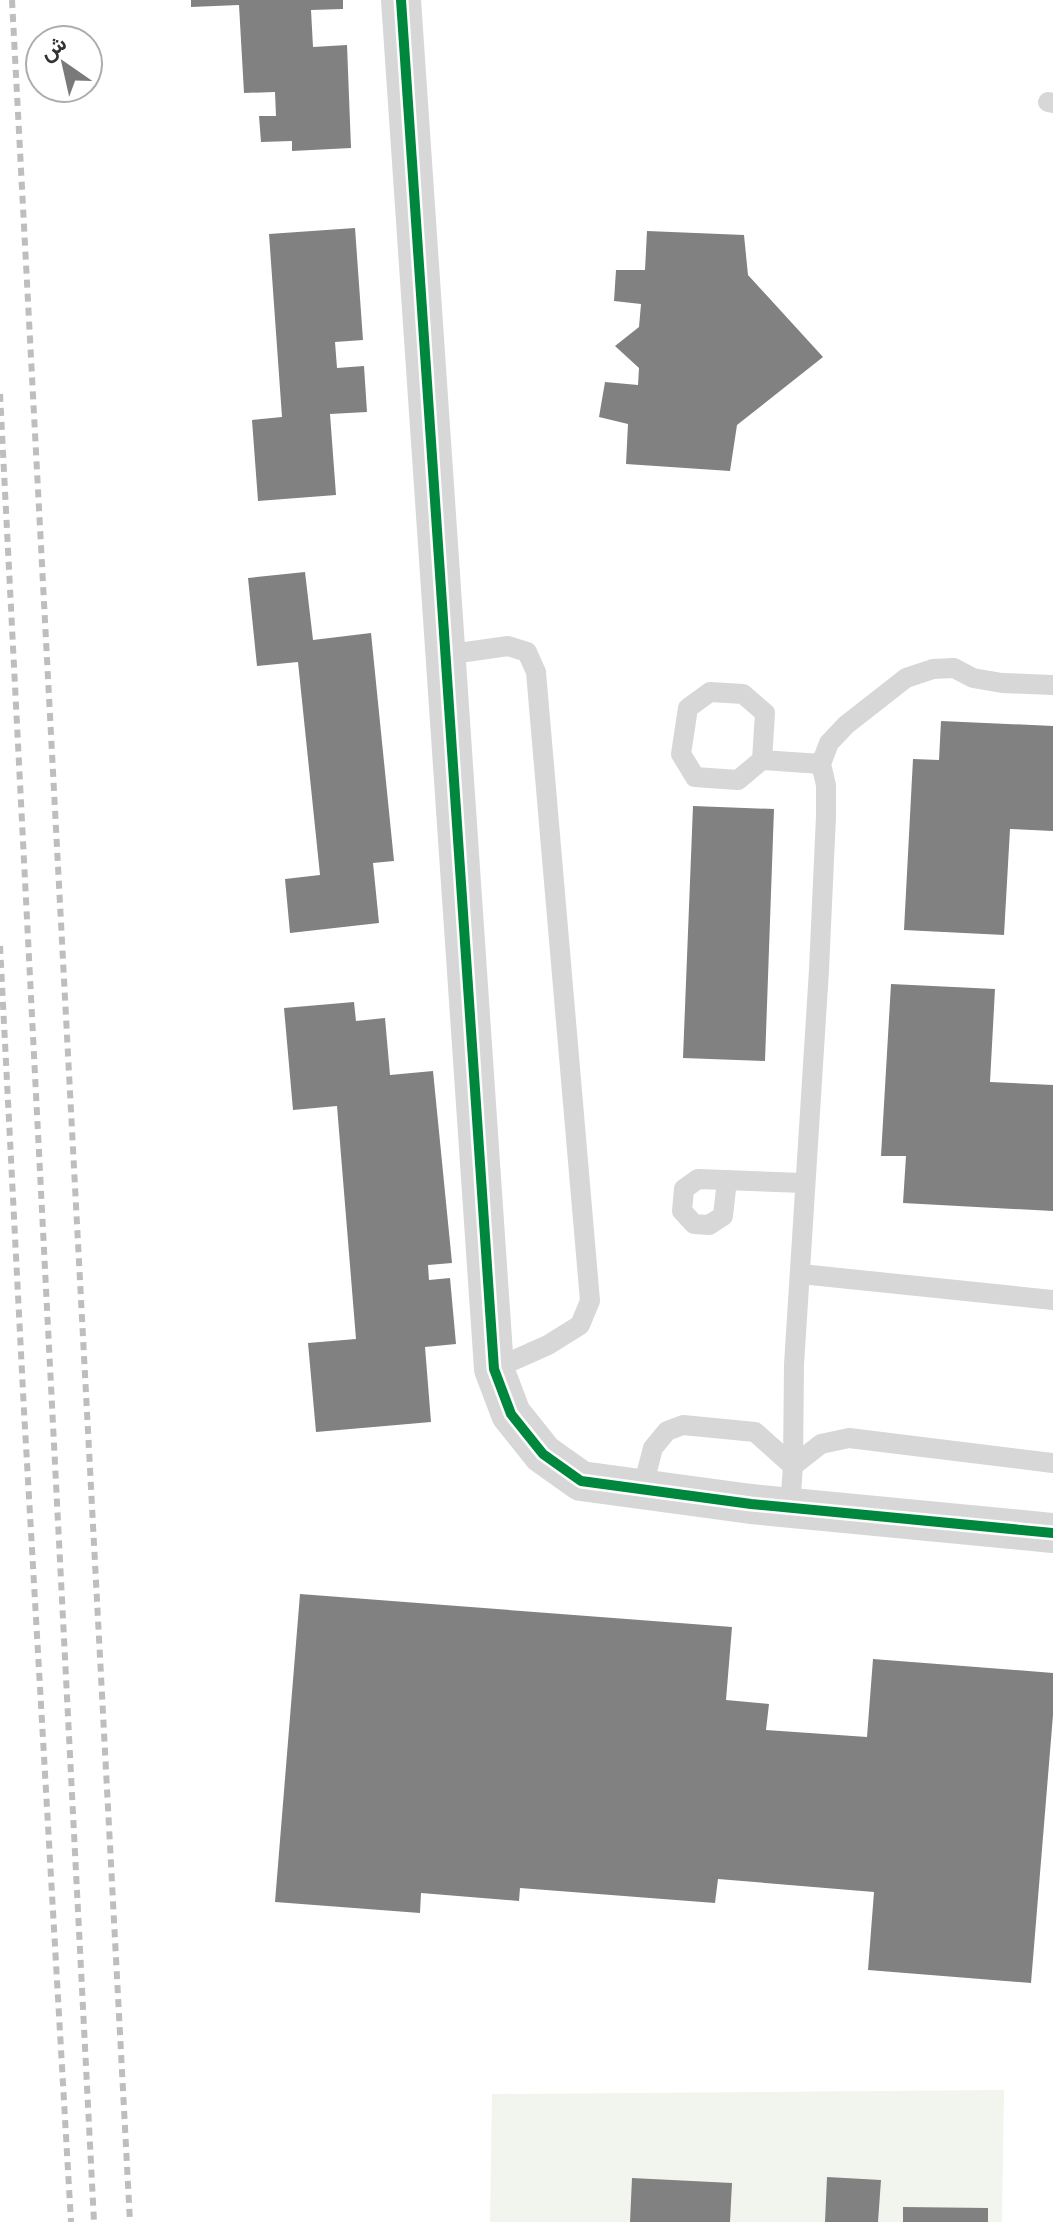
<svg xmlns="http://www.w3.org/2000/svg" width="1053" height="2222" font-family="'DM Sans',Vazirmatn,sans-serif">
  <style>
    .green { fill: #f1f5ed }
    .building { fill: #818181 }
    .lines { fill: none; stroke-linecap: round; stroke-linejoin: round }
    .lane { stroke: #d7d7d7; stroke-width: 20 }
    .street { stroke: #d7d7d7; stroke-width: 40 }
    .rail { stroke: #bebebe; stroke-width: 6; stroke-dasharray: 8 6; stroke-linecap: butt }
    .cycleway-casing { stroke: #fff; stroke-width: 15 }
    .cycleway { stroke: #00873e; stroke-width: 10 }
  </style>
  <rect width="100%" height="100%" fill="#fff"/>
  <path class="green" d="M1004,2090l-2,132h-512l2,-128z"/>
  <path class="building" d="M191,0h152v9l-32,1 2,37 34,-2 4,103 -59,3v-10l-31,1 -2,-26h17l-1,-24 -31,1 -5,-88 -48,2z
    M355,228l8,112 -28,2 2,26 27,-2 3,46 -37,2 6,81 -78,6 -6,-81 30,-3 -13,-183z
    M647,231l97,4 4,40 75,82 -86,68 -7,46 -104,-7 2,-40 -29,-7 6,-35 33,3 1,-17 -24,-22 24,-19 2,-23 -27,-3 2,-31h29z
    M305,572l8,68 58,-7 23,228 -21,2 6,60 -89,10 -5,-54 35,-4 -22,-213 -41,4 -9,-88z
    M941,721l112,5v105l-43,-2 -6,106 -100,-5 9,-171 26,1z
    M693,806l81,3 -9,252 -82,-3z
    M891,984l104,5 -5,93 63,3v126l-150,-8 3,-47h-25z
    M354,1002l2,19 29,-3 5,57 43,-4 19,192 -24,2 1,15 21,-2 6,66 -31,3 6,75 -115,10 -8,-89 48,-4 -19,-233 -44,4 -9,-102z
    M300,1594l432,33 -6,73 43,4 -3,26 101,7 6,-78 180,14v42l-22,268 -163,-13 6,-78 -156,-13 -3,24 -195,-15 -1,13 -98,-8 -1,20 -145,-11z
    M827,2177l54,3 -3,42h-53z
    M632,2178l100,5 -2,39h-100z
    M903,2207l85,1v14h-85z"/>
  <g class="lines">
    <path class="lane" d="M1048,102l5,1
      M445,655l63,-9 19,6 9,20 54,629 -10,24 -32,20 -54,24
      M762,760l3,-47 -22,-19 -33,-2 -22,16 -7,46 14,23 43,3 24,-20 59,4
      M727,1180l-4,36 -14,9 -15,-1 -12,-13 2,-22 14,-10 106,4
      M801,1274l252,26
      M642,1490l11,-42 14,-17 16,-6 72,7 38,34 1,-101 25,-395 7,-154v-31l-5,-21 8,-21 17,-18 60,-47 27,-9 21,-1 19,10 29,5 51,2
      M790,1508l3,-42 28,-22 28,-6 204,25"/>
    <path class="street" d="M401,0l93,1369 17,45 32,40 38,27 170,23 302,29"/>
    <path class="rail" d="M12,0l118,2222
      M0,394l94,1828
      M0,946l24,465 47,811"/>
    <defs>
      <path id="cycleway" d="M401,0l93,1369 17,45 32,40 38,27 170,23 302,29"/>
    </defs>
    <use href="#cycleway" class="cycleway-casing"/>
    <use href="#cycleway" class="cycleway"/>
  </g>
  <g transform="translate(64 64) rotate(326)"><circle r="38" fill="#ffffff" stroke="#adadad" stroke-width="2"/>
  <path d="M0-6L14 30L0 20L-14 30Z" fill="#7a7a7a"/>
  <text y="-12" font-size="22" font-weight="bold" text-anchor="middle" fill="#333333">ش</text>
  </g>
</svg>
